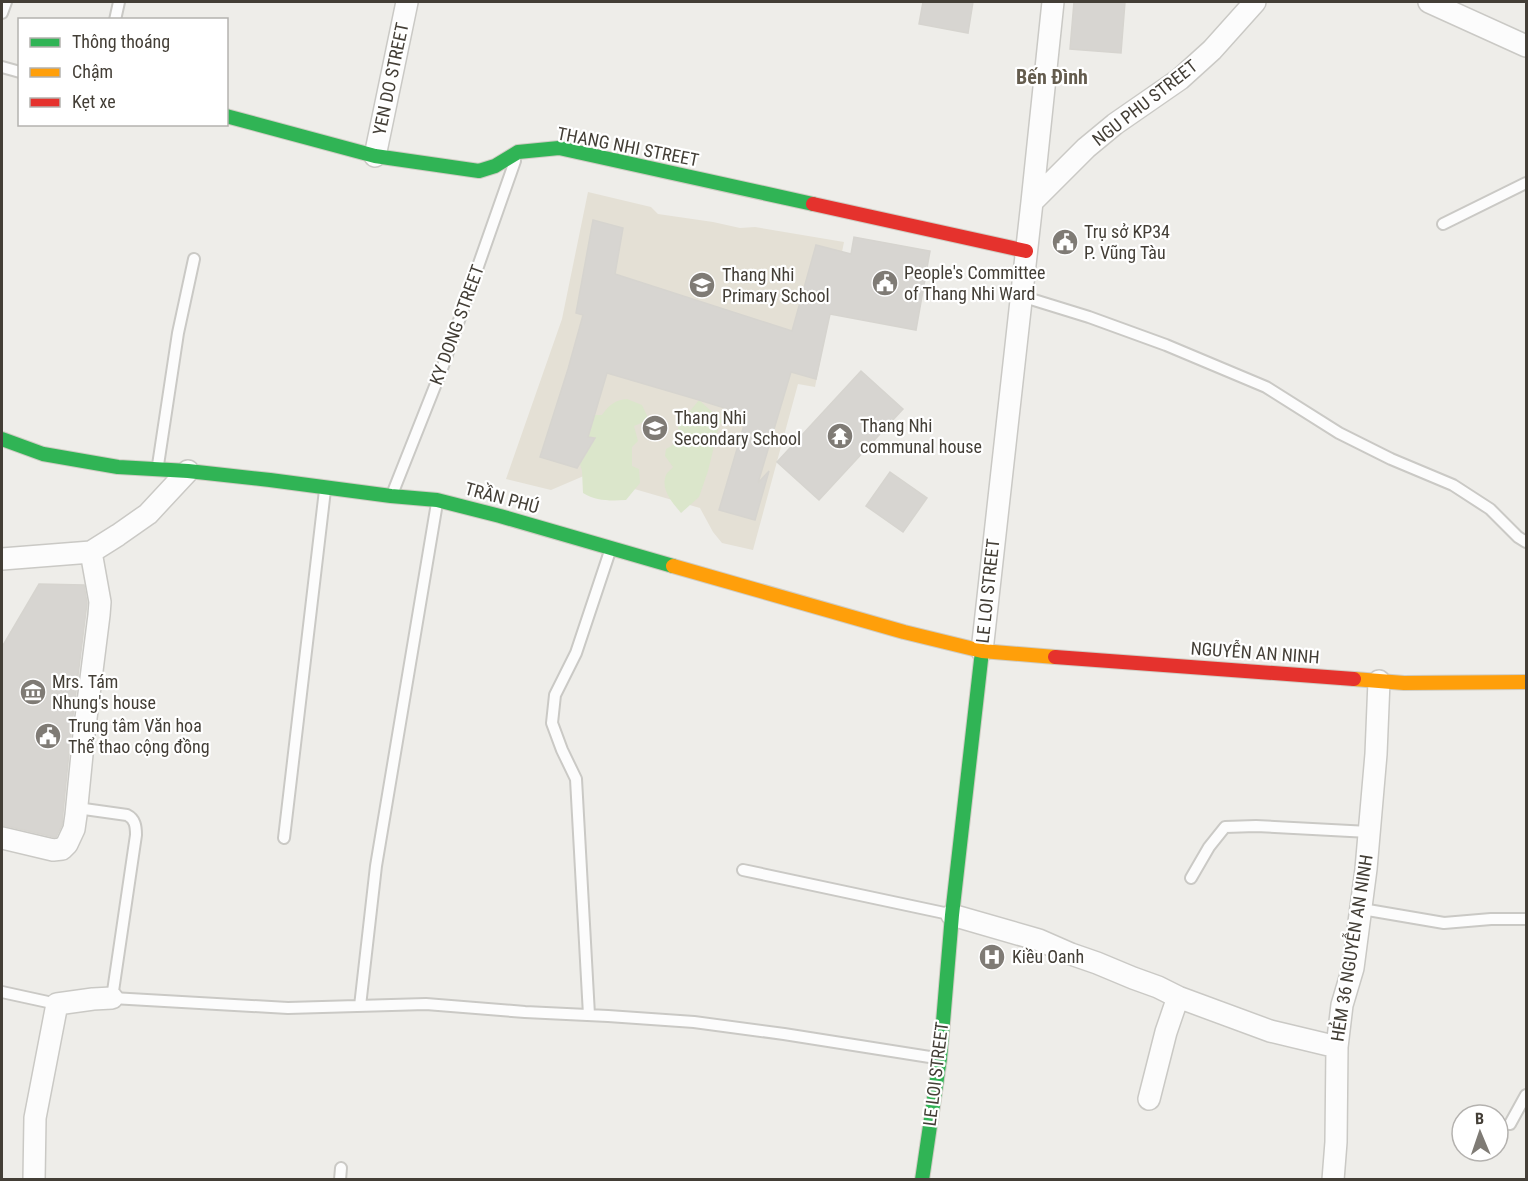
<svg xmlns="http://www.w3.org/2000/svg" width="1528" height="1181" font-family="'Roboto Condensed',sans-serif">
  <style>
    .education { fill: #e4e0d5 }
    .green { fill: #dbe6cb }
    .building { fill: #d7d5d1; stroke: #d6d4cf; stroke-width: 1.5 }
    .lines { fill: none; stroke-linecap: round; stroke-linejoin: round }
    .lane-casing { stroke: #cac9c5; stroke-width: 14 }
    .street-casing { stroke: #cac9c5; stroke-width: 24 }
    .fast-casing { stroke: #cfccc3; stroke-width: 16 }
    .slow-casing { stroke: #cfccc3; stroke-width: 16 }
    .jam-casing { stroke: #cfccc3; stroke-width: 16 }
    .lane { stroke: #fcfcfc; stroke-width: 10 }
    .street { stroke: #fcfcfc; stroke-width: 21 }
    .fast { stroke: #30b455; stroke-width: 14 }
    .slow { stroke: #ff9f0a; stroke-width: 14 }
    .jam { stroke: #e5322d; stroke-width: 14 }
    .labels { text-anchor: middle; stroke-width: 4.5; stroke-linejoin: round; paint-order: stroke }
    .street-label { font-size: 18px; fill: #433e36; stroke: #fff }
    .poi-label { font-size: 18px; fill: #433e36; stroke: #fff; text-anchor: start }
    .neighbourhood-label { font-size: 20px; font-weight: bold; fill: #645c4e; stroke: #fff }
  </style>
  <rect width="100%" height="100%" fill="#eeede9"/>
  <path class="education" d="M588,192l63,15 7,7 55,8 27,6 15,-1 89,15 -29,145 -17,-3 -45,166 -31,-7 -9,-11 -13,-24 -114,-33 -35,15 -45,-11 56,-160z"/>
  <path class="green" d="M627,399l15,6 7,15 -15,6 4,15 -6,6v19l7,3 1,14 -14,17c-16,1 -30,1 -43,-7l-1,-22 -2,-7 15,-25 -7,-2 6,-22h8c7,-10 13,-15 25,-16z
    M699,400l23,21 -3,5 -11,45 -9,26 -18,16c-8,-10 -21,-23 -15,-38 1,-3 5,-5 7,-8l-8,-11 1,-7c11,-5 13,-11 12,-23z"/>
  <path class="building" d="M923,2h50l-5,31 -49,-9z
    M1074,2h51l-4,51 -51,-4z
    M593,220l30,8 -8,46 177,57 24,-86 35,9 3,-17 76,14 -14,79 -86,-16 -14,65 -25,-7 -33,111 11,-12 -14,49 -36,-10 28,-95 -48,-15 -92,-27 -19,64 7,1 -18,30 -37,-11 28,-88 15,-54 -7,-2z
    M861,371l42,38 -84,91 -42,-38z
    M890,472l37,26 -24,34 -37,-26z
    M39,584l45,1 3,18 -16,129 -8,81 -1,12 -6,12h-2l-52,-12v-178z"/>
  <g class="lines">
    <defs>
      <path id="lane" d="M2,13l4,-11
        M115,20l4,-18
        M2,67l18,5
        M1443,224l83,-41
        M1021,296l68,21 77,28 100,42 73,46 52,26 62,26 37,24 28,28 8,5
        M158,465l20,-132 16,-74
        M393,492l50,-126 72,-205
        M77,808l50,7c8,4 9,11 9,20l-24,163 176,10 138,-4 99,8 83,4 86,6 90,12 152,24
        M284,838l41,-348
        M743,870l206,44
        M1191,878l18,-31 16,-20 31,-1 113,6
        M1362,909l82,14 47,-4h35
        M2,992l55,12
        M360,1006l16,-140 61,-363
        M589,1015l-13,-236 -14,-29 -10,-27 3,-28 21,-42 34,-102
        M1510,1124l16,-29
        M340,1180l1,-12"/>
      <path id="street" d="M1429,2l97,44
        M375,156l32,-154
        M1032,202l54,-54 29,-24 65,-45 32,-29 43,-48
        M2,559l89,-7 27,-17 30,-21 40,-43
        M982,651l50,-449 21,-200
        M2,838l51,12 9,-1 5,-5 7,-15 2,-14 8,-81 15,-119 1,-13 -9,-50
        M952,915l87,25 32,14 26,9 36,15 25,9 20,10
        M1149,1099l17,-67 12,-35 92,34 67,16
        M34,1180l1,-62 22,-114 36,-5 19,-1
        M1333,1180l3,-38 1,-95 5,-42 11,-37 13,-99 10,-115 3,-73"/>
      <path id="fast" d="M226,116l149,40 104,15 16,-5 23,-14 41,-4 254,56
        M2,439l41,15 75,13 70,4 82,9 121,16 46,4 63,16 173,50
        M922,1180l18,-122 12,-143 30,-264"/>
      <path id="slow" d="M673,566l231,66 78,19 73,6
        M1354,679l50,4 122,-1"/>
      <path id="jam" d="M813,204l213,47
        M1055,657l299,22"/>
    </defs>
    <use href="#lane" class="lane-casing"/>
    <use href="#street" class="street-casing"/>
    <use href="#fast" class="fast-casing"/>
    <use href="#slow" class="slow-casing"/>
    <use href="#jam" class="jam-casing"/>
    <use href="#lane" class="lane"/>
    <use href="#street" class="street"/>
    <use href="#fast" class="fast"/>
    <use href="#slow" class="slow"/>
    <use href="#jam" class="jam"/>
  </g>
  <defs>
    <symbol id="civic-disc" viewBox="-11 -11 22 22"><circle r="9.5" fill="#7f7b75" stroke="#fff"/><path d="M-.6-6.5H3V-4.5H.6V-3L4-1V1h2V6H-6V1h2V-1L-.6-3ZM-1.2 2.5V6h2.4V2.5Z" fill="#fff"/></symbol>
    <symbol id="school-disc" viewBox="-11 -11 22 22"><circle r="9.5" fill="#7f7b75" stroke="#fff"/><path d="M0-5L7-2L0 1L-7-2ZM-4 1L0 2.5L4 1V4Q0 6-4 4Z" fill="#fff"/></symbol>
    <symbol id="temple-disc" viewBox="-11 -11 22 22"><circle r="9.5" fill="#7f7b75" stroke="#fff"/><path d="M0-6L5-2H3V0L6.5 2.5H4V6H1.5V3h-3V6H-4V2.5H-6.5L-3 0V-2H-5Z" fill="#fff"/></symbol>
    <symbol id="museum-disc" viewBox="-11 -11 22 22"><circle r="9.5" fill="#7f7b75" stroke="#fff"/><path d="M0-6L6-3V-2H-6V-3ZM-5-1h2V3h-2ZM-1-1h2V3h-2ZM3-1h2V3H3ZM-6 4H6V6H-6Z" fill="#fff"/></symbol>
    <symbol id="hospital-disc" viewBox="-11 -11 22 22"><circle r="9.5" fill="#7f7b75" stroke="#fff"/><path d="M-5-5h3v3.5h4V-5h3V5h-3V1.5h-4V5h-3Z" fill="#fff"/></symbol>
  </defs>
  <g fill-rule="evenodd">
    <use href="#civic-disc" x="1050" y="227" width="30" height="30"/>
    <use href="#civic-disc" x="870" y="268" width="30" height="30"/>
    <use href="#school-disc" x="687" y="270" width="30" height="30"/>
    <use href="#school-disc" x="640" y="413" width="30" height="30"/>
    <use href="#temple-disc" x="825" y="421" width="30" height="30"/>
    <use href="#museum-disc" x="18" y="677" width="30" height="30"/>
    <use href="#civic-disc" x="33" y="721" width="30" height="30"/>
    <use href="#hospital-disc" x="977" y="942" width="30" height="30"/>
  </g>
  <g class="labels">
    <g class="street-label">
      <text transform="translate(391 79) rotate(-78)" y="6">YEN DO STREET</text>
      <text transform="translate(1145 103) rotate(-38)" y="6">NGU PHU STREET</text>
      <text transform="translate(628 147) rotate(11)" y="6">THANG NHI STREET</text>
      <text transform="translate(457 325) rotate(-70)" y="6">KY DONG STREET</text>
      <text transform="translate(502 498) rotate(15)" y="6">TRẦN PHÚ</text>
      <text transform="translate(988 591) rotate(-84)" y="6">LE LOI STREET</text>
      <text transform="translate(1255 653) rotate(4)" y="6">NGUYỄN AN NINH</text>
      <text transform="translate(1352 948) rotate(-81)" y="6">HẺM 36 NGUYỄN AN NINH</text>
      <text transform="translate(936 1074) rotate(-83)" y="6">LE LOI STREET</text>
    </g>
    <g class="poi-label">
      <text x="1084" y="238">Trụ sở KP34<tspan x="1084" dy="21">P. Vũng Tàu</tspan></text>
      <text x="904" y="279">People's Committee<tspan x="904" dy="21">of Thang Nhi Ward</tspan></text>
      <text x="722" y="281">Thang Nhi<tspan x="722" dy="21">Primary School</tspan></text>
      <text x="674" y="424">Thang Nhi<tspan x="674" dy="21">Secondary School</tspan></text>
      <text x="860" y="432">Thang Nhi<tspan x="860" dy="21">communal house</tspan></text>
      <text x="52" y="688">Mrs. Tám<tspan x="52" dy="21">Nhung's house</tspan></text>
      <text x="68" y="732">Trung tâm Văn hoa<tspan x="68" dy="21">Thể thao cộng đồng</tspan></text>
      <text x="1012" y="963">Kiều Oanh</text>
    </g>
    <g class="neighbourhood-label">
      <text x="1052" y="84">Bến Đình</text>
    </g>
  </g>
  <rect width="1528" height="1181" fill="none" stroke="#433e36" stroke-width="6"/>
  <rect x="18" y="18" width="210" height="108" fill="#ffffff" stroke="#b4b2af" stroke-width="1.5"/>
  <rect x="30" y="38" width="30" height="9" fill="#30b455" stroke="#b4b2af" stroke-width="1.5"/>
  <text x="72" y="48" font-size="18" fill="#433e36">Thông thoáng</text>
  <rect x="30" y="68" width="30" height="9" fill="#ff9f0a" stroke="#b4b2af" stroke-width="1.5"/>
  <text x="72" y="78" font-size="18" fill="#433e36">Chậm</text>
  <rect x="30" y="98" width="30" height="9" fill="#e5322d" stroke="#b4b2af" stroke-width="1.5"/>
  <text x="72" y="108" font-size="18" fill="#433e36">Kẹt xe</text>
  <g transform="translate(1480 1133) rotate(358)"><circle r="28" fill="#ffffff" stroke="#b4b2af" stroke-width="1.5"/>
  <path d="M0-4.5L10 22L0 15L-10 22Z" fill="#7f7b75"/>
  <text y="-9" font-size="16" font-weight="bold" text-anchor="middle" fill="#433e36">B</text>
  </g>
</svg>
